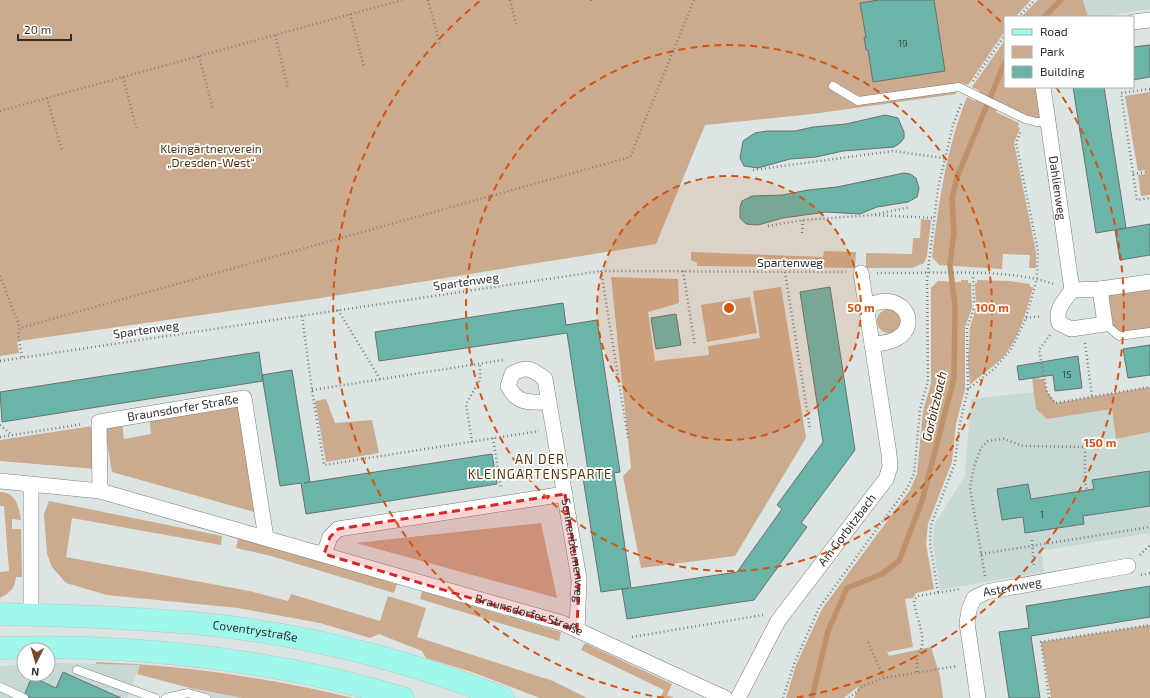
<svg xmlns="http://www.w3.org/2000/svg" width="1150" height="698" font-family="'Exo 2',sans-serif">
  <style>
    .built { fill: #c8d9d5 }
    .green { fill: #cbaa8d }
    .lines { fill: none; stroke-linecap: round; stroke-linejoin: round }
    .stream { stroke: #bf926b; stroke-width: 5.5 }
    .building { fill: #6ab4a8; stroke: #697170 }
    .lane-casing { stroke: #78807e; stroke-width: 9 }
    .street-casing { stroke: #78807e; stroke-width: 16 }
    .primary-casing { stroke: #c0c1c1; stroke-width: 23 }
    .path { stroke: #7c8280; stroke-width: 2.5; stroke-dasharray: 1 3; stroke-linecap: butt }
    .lane { stroke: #fff; stroke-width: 8 }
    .street { stroke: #fff; stroke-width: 15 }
    .primary { stroke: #a0f7eb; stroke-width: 22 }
    .marked { fill: #d62828; fill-opacity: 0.2; stroke: #d62828; stroke-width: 3; stroke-dasharray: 8 5; stroke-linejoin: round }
    .ring { fill: none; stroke: #d55510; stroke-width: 2; stroke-dasharray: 7 5 }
    .labels { text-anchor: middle; stroke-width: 3.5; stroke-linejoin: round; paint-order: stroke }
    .number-label { font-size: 10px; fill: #3c514d }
    .park-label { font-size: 12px; fill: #533314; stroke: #fff }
    .street-label { font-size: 12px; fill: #2d302f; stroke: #fff }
    .water-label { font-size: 13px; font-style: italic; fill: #402202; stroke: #fff }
    .neighbourhood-label { font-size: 13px; letter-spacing: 1px; fill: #5b3204; stroke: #fff }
    .centre { fill: #d55510; stroke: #fff; stroke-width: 2 }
    .ring-label { font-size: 12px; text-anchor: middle; font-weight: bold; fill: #d55510; stroke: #fff; stroke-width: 3.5; stroke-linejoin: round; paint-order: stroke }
  </style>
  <rect width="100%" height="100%" fill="#dce5e3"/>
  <path class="built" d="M1083,0h67v9l-49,8h-13z
    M1034,392l2,17 11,10 65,-10 4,30 34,-7v106l-1,-5 -108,18 3,21 -104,18 -7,-47 1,-18 31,-49 6,-77z
    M48,663h11l81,2 -13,33h-127v-32l24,-2v10h24z
    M190,688l53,10h-57z"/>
  <path class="green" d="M0,0h1031l-16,17h-10v14l-37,54 -8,-2 -4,11 -144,20 -107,11 -49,119 -335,54 -302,43h-2l2,12 -19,3z
    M1038,0h45l5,17h-67z
    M1005,40v47h34l4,31 -10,1 -32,-17 -5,10 23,11 -1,4 2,1 -6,15 22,109v16h-7l1,-13 -27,-1 -1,15 -63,-4 -7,-8c7,-55 14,-108 35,-160l8,4 5,-10 -8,-4z
    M1150,92v103l-9,1 -3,-21 8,-1v-4l-8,1 -13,-75z
    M921,219l10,1 -4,36 -3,7 -12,5h-46v-15l46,1 1,-16h7z
    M824,251l32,1 -1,16 -158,-2v-3l-6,-3v-8l132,5z
    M611,277l67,2 1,24 -31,9 7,49 54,-6 -1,-9 52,-8 -7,-47 28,-4 25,151 -71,118 -94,12 -18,-92 8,-8z
    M961,280h7v3h3l1,25 -7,19v62l-9,35 -4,38 -24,62 -2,20 8,45 -18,4 -3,5 -8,1 8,48 -26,5 2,4 42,-9 9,29 3,22h-89l5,-12 -15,12h-58l10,-33 26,-56 88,-119 7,-16 6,-63 8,-27v-96l7,-7 23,1z
    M977,280l32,1 21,3v3h3c-7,25 -13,50 -30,70 -10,11 -23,18 -33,28l-2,-24 2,-34 6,-19 -1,-25h2z
    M1150,282v50l-31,4 -14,-12 -5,-35z
    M750,297l7,36 -50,9 -6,-37z
    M877 321a12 12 0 1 1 24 0a12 12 0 1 1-24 0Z
    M1032,378l12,1 3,13 9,11 94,-16v45l-34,7 -4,-30 -65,10 -11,-10z
    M326,399l9,24 37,-3 7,33 -53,9 -11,-61z
    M241,403l17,110 -146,-41 -8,-47 18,-3 2,17 27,-5 -2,-16z
    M93,426l3,43 -96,-8v-21z
    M0,492c16,0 19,15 21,28l-9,-1v10h9l1,48h-6c-1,11 -6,16 -16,21v-26l9,-1 -5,-65h-4z
    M49,501l173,35 -1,9 -149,-27 -6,39 183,34 39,10 3,-7 89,27 8,-25 38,12 -9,29 136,44 34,17h-47l-68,-26 -46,-14 -4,-7 -43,-17 -9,4 -50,-15 -82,-15 -131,-13 -41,-12 -14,-16 -5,-13 -3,-40z
    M541,523l16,75 -201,-55z
    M238,539l28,6 131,39 -3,9 -123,-37 -35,-8z
    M422,591l139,41 -2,9 -139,-42z
    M1150,625v73h-99l-10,-56z
    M585,643l87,41 -5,11 7,3h-14l4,-8 -83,-40z
    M96,662c87,3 172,16 257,36h-110l-53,-10 -53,-14 3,-9 -44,-1z"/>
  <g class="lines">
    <path class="stream" d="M1044,17l17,-17
      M812,698l16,-67 19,-43 35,-14 17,-13 23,-60 32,-123 1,-72 -5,-41 4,-33 -2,-33 5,-22 48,-115"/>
  </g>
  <path class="building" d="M879,0h55l11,71 -72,11 -5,-32h-2l-2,-13h2l-6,-34z
    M1150,45v32l-17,3v-33z
    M1073,87h31l22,141 -30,5z
    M885,115l13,3 6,14v6l-4,5 -6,4 -51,4 -27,6 -26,2 -32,9 -14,-2 -4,-8 3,-17 12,-8 12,-2h28l18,-4 33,-3z
    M904,173l6,1 6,4 3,10 -2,9 -9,5 -31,5 -17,7 -34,-2 -43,6 -25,7 -12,-1 -6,-6v-11l2,-6 10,-5 31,-1 25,-5 29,-3z
    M1150,224v31l-30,5 -5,-30z
    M830,287l25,163 -54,73 6,4 -53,73 -127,19 -5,-30 7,-1 -28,4 -18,-114 6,-1 -22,-144 -188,28 -4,-29 188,-29 3,22 31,-5 23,152 -6,1 17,115 106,-16 45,-63 -5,-4 46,-63 -23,-150z
    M676,314l5,31 -25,4 -5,-31z
    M1150,345v30l-22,3 -5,-29z
    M259,352l4,29 -261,41 -2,-30z
    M1078,356l4,32 -27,3 -2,-16 -34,5 -2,-14z
    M292,370l18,112 -6,1 188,-29 5,30 -191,30 -5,-31 -21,3 -18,-111z
    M1150,471v35l-67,10 1,8 -59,9 -2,-16 -21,3 -5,-31 31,-5 3,15 63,-10 -2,-9z
    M1150,586v31l-119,19 9,62h-31l-10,-66 30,-4 -3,-22z
    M63,672l58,26h-92l-4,-5 7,-16 24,11z"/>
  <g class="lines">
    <defs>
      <path id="lane" d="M833,86l25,15 101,-14 66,32 11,3h12
        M1105,324l14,12 31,-4
        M77,670l78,28
        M0,687l24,11
        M166,698l22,-5 18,5"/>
      <g id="street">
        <path d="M1133,22l17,-2"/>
        <path id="s1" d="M1043,87l29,203c-8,11 -17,19 -13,33l12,6 34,-5 -5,-35"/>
        <path d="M1072,290l28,-1 50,-7"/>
        <path d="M866,308c33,-22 58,16 30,31 -7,4 -16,4 -24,6"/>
        <path id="s2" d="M549,402c-19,0 -31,3 -41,-16l4,-12c15,-9 20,-5 33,5l34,200 -2,51"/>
        <path id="s3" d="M0,481l100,10 462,132 163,75"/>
        <path d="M31,484v130"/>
        <path id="s4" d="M100,491l-1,-69 145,-24 22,140"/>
        <path d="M324,554l6,-17 8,-8 227,-35"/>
        <path id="s5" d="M738,698l40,-77 108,-142 4,-12 -1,-13 -28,-181"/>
        <path id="s6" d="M978,698l-11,-75 2,-13 5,-12 12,-6 142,-26"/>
      </g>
      <g id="primary">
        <path id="s7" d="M0,614c65,1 130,4 194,9 105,10 211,36 309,75"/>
        <path d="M0,648c133,-4 275,11 403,50"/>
      </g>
    </defs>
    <use href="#lane" class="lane-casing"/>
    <use href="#street" class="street-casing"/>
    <use href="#primary" class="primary-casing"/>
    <path class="path" d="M428,0l12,45
      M510,0l6,24
      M591,0l1,4
      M350,14l14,53
      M1018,17l17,-17
      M275,35l13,53
      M199,56l14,53
      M123,77l14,54
      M973,81l32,-46
      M1150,89l-29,4 16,107 13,-2
      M47,98l15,53
      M0,111l402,-111
      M753,170l140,-19 51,7
      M1133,174l13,-2
      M875,215l59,3
      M768,226l35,-6 70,-5 37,-8
      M802,233l1,-13
      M601,271l27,167
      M683,271l12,75
      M785,272l25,157
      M877,273c53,1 128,-6 177,11
      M0,276l20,52
      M338,310l42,69
      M302,316l10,74 12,75 215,-34
      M1026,318l16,-2
      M1050,335l-11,15 8,42 8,11 95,-16
      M1085,343l7,53
      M22,357l-4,-23 2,-6 610,-171 64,-157
      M0,361l601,-90 245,1
      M968,389l-1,-61 7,-20 -1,-34
      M312,390l191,-30
      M0,425l12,10
      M0,437l83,-13
      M493,438l8,51
      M472,442l-6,-38 14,-24v-17
      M1032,540l2,28
      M981,554l169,-27
      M1140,555l10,-10
      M1141,575l9,-2
      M985,576l-15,-88 4,-21 7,-19 7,-7 16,-2 19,7 62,1v35l2,8
      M938,592l-8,-49 1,-18 24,-62 5,-40 8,-34 26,-20 18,-21 14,-30 11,-40 1,-27 -22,-108 5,-13
      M632,637l131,-22
      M868,642l16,36
      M917,672v-16c13,-15 -2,-38 -3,-56l4,-4 42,-7
      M783,698l11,-34 25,-56 88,-120 7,-14 6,-65 8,-28 -1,-102 11,-91 15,-63 9,-24
      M849,698l14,-12 21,-8 73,-12
      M1049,698l-8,-56 109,-17"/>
    <use href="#lane" class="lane"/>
    <use href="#street" class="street"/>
    <use href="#primary" class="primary"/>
  </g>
  <path class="marked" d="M565,494l14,85 -2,51 -253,-76 6,-17 8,-8z"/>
  <circle cx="729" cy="308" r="132" fill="#d55510" fill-opacity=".12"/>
  <g class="ring">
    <circle cx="729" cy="308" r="132"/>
    <circle cx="729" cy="308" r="263"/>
    <path d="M664 698A395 395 0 0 1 480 1M978 1A395 395 0 0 1 1003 24M1056 87A395 395 0 0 1 794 698"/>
  </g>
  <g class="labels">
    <g class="number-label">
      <text x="903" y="47">19</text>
      <text x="1067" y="378">15</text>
      <text x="1042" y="518">1</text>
    </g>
    <g class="park-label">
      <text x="211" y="153">Kleingärtnerverein<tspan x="211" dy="14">„Dresden-West“</tspan></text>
    </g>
    <g class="street-label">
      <text dy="4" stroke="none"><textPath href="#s1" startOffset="102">Dahlienweg</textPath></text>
      <text x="790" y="267">Spartenweg</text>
      <text transform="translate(466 282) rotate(-8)" y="4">Spartenweg</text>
      <text transform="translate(146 330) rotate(-8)" y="4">Spartenweg</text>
      <text dy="4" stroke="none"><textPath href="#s4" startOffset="154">Braunsdorfer Straße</textPath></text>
      <text dy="4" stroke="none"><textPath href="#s5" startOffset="201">Am Gorbitzbach</textPath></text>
      <text dy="4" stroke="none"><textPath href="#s2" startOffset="271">Sonnenblumenweg</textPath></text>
      <text dy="4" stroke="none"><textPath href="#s6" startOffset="142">Asternweg</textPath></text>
      <text dy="4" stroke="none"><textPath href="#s3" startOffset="547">Braunsdorfer Straße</textPath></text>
      <text dy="4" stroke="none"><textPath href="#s7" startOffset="256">Coventrystraße</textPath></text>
    </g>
    <g class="water-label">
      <text transform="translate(934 406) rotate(-77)" y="5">Gorbitzbach</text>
    </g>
    <g class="neighbourhood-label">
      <text x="540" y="464">AN DER<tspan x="540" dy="15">KLEINGARTENSPARTE</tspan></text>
    </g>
  </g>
  <circle cx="729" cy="308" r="6" class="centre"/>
  <g class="ring-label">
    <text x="861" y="312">50 m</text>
    <text x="992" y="312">100 m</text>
    <text x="1100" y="447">150 m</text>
  </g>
  <rect x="1004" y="16" width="130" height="72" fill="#ffffff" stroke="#abacac"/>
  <rect x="1012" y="29" width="20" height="6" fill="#a0f7eb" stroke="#abacac"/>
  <text x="1040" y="36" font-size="12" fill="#2d302f">Road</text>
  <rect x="1012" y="46" width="20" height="12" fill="#cbaa8d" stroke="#abacac"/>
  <text x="1040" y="56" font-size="12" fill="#2d302f">Park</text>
  <rect x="1012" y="66" width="20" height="12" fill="#6ab4a8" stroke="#abacac"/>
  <text x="1040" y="76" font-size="12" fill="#2d302f">Building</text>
  <g transform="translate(36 662) rotate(185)"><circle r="19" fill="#ffffff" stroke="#abacac"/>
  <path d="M0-3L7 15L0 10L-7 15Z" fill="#734d29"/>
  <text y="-6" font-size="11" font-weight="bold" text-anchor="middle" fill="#2d302f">N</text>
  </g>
  <path d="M18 34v6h53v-6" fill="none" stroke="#2d302f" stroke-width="2"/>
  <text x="24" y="34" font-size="12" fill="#2d302f" stroke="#ffffff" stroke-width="3" paint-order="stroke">20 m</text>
</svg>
